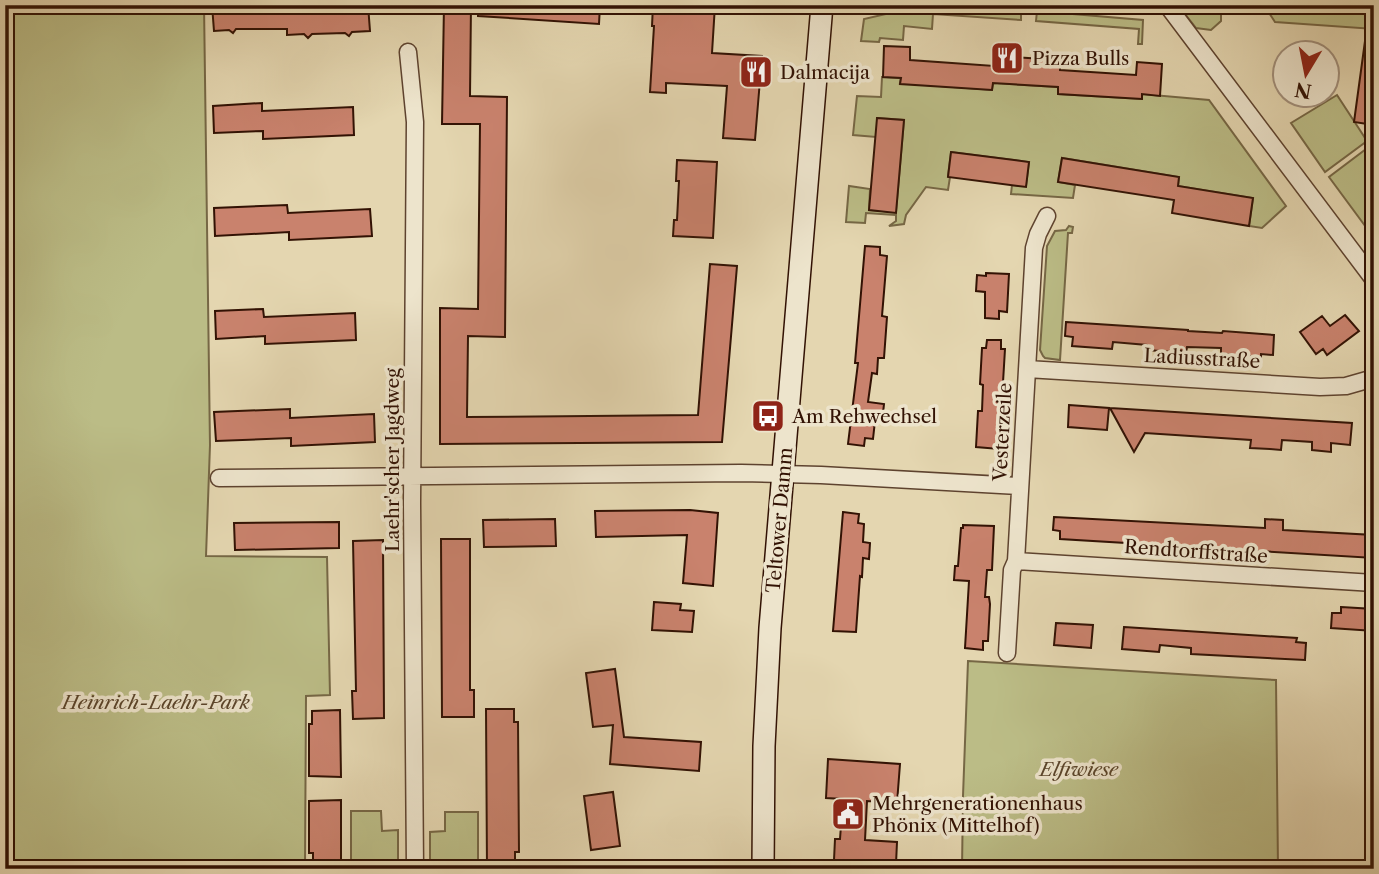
<svg xmlns="http://www.w3.org/2000/svg" width="1379" height="874" font-family="'Libre Caslon Text',serif">
  <style>
    .green { fill: #bbbc86; stroke: #766745; stroke-width: 2 }
    .building { fill: #c9826d; stroke: #321204; stroke-width: 2 }
    .lines { fill: none; stroke-linecap: round; stroke-linejoin: round }
    .minor-casing { stroke: #5e432f; stroke-width: 19 }
    .secondary-casing { stroke: #321204; stroke-width: 24 }
    .minor { stroke: #ede4cc; stroke-width: 16 }
    .secondary { stroke: #ede4cc; stroke-width: 21 }
    .labels { text-anchor: middle; stroke-width: 7; stroke-linejoin: round; paint-order: stroke }
    .poi-label { font-size: 19px; fill: #321204; stroke: #ede4cc; text-anchor: start }
    .street-label { font-size: 19px; fill: #321204; stroke: #ede4cc }
    .park-label { font-size: 19px; font-style: italic; fill: #5b452b; stroke: #ede4cc }
  </style>
  <rect width="100%" height="100%" fill="#e4d6b0"/>
  <filter id="stains"><feTurbulence type="fractalNoise" baseFrequency=".00286" numOctaves="4"/><feColorMatrix values="0 0 0 0 .2 0 0 0 0 .09 0 0 0 0 .02 0 0 0 .5 -.17"/></filter>
  <radialGradient id="worn" r=".72"><stop offset=".6" stop-color="#630" stop-opacity="0"/><stop offset="1" stop-color="#630" stop-opacity=".3"/></radialGradient>
  <path class="green" d="M5,5h199l6,440 -4,111 121,1 3,138 -24,1 -1,173h-300z
    M925,5l96,6v9l-88,-6 -1,15 -28,-3 -1,14 -23,-2 -1,4 -18,-1 3,-22z
    M1178,5h41l2,6v10l-10,9 -15,-2z
    M1264,5h110v24l-99,-7z
    M1037,11l106,9 -1,24h-4l1,-15 -103,-8z
    M882,77l19,1 -1,5 92,7 1,-7 65,4 1,7 82,5 1,-5 67,6 77,106 -24,22 -13,-2 4,-28 -75,-12 1,-9 -117,-19 -4,24 17,3 -2,13 -62,-4 1,-9 14,1 3,-24 -78,-10 -3,24 2,1 -2,13 -22,-3 -20,28 -2,9 -15,2 7,-5v-6l-30,-2 -1,10 -19,-1 3,-36 21,3 -1,21 27,2 8,-92 -26,-2 -2,19 -23,-2 4,-39 24,1z
    M1337,95l30,46 -42,31 -34,-49z
    M1374,143v95l-45,-61z
    M1069,226l4,1 -1,6h-4l-8,127 -15,-2 -2,-2 -3,-6 7,-104 8,-15 11,-1z
    M968,661l308,19 2,189h-316l1,-73z
    M351,811h30l1,20 16,-1v39h-47z
    M445,812h33v57h-48v-37l15,-1z"/>
  <path class="building" d="M212,5h156l2,26 -18,1 -3,4 -4,-3 -33,1 -4,4 -4,-4 -17,1v-6h-51l-3,4 -4,-3 -15,1z
    M444,5h27l-1,91 37,1 -2,240 -37,-1 -1,81 231,-2 12,-151 27,2 -15,176 -282,2v-136l38,1 2,-185h-38z
    M478,5h122l-1,19 -121,-8z
    M653,5h62l-3,48 50,3 -7,84 -32,-2 4,-52 -61,-3v10l-16,-1 4,-66h-2z
    M1365,41h9v84l-20,-3z
    M884,46l26,1v13l84,6 1,-10 65,4v10l76,5 1,-13 25,2 -2,32 -18,-2v5l-84,-5v-7l-65,-4 -1,7 -92,-6 1,-6 -18,-1z
    M262,103v8l91,-4 1,28 -91,4v-8l-49,2 -1,-27z
    M877,118l27,2 -8,93 -27,-3z
    M951,152l78,10 -3,25 -78,-10z
    M1062,158l117,19 -1,9 75,12 -4,28 -77,-13 2,-13 -116,-18z
    M677,160l40,2 -4,76 -40,-2 1,-16h3l2,-39h-3z
    M287,205l1,8 82,-4 2,27 -83,4v-8l-74,4 -1,-28z
    M865,246l15,1v8l7,1 -5,60 5,1 -3,41h-6l-1,16 -5,-1 -4,29 16,2 -2,18 -7,-1 -2,18 -8,-1 -1,8 -16,-2 10,-81h-3z
    M986,273l23,1 -2,38 -8,-1v8l-14,-1v-26l-9,-1 1,-16 9,1z
    M263,309l1,8 91,-4 1,27 -91,4v-8l-49,3 -1,-28z
    M1345,315l14,16 -32,24 -4,-6 -7,5 -16,-22 22,-16 8,10z
    M1066,322l122,8v1l34,2 1,-2 51,4 -1,20 -12,-1v3l-40,-3v-6l-34,-1 -1,6 -39,-3v-5l-34,-3 -1,7 -40,-3 1,-9 -8,-1z
    M987,340h14v9h4l-6,100 -23,-2 2,-36h4l1,-26 -3,-1 2,-36h4z
    M1069,405l40,3 -2,22 -39,-3z
    M1110,408l242,15 -2,22 -19,-2v9l-19,-2v-8l-30,-2 -1,10 -11,-1 -20,-1 1,-8 -106,-7 -11,19z
    M290,409v9l84,-4 1,28 -84,4v-8l-75,3 -2,-29z
    M690,510l28,3 -5,73 -30,-3 4,-48 -91,2 -1,-26z
    M843,512l16,2 -1,9 6,1 -1,18 7,1 -1,16 -6,-1 -1,19 -2,-1 -4,56 -23,-1z
    M1054,517l211,11v-9l18,1v10l91,5v23l-314,-19v-8l-7,-1z
    M555,519l1,27 -72,1 -1,-27z
    M339,522v26l-104,2 -1,-27z
    M963,525l31,1 -2,44h-5l-2,27h4l1,7 -2,37h-5v9l-18,-2 4,-67 -15,-1 1,-14h3l3,-38h2z
    M441,539h29v151h4v27h-32z
    M383,540l1,178 -31,1 -1,-28h4l-3,-150z
    M654,602l27,2 -1,6 14,1 -2,21 -40,-2z
    M1341,607l33,2v22l-43,-3 1,-15h9z
    M1056,623l37,2 -2,23 -37,-3z
    M1124,627l173,11 -1,4 10,1 -1,17 -114,-6v-6l-31,-3 -1,7 -37,-3z
    M615,669l9,68 77,5 -2,29 -89,-7 3,-39 -20,2 -7,-54z
    M486,709h28v13h4l1,130h-4v17h-28z
    M340,710l1,67 -32,-1v-52h3v-13z
    M828,759l72,5 -3,39 -30,-2 -2,39 32,2 -1,22 -62,-4 1,-21h5l3,-40 -17,-1z
    M613,792l7,54 -29,4 -7,-54z
    M341,800v69h-28v-16h-4v-52z"/>
  <g class="lines">
    <defs>
      <path id="minor" d="M1167,5l207,275
        M408,52l7,70 -3,381 3,366
        M1027,369l293,18 26,-1 28,-8
        M219,478l522,-5 80,2 199,11
        M1016,561l358,22
        M1007,653l5,-83 4,-9 18,-313 4,-14 9,-18"/>
      <path id="secondary" d="M763,869l1,-123 6,-118 52,-623"/>
    </defs>
    <use href="#minor" class="minor-casing"/>
    <use href="#secondary" class="secondary-casing"/>
    <use href="#minor" class="minor"/>
    <use href="#secondary" class="secondary"/>
  </g>
  <defs>
    <symbol id="restaurant-square" viewBox="-11 -11 22 22"><rect x="-9" y="-9" width="18" height="18" rx="4" fill="#8f2418" stroke="#ede4cc"/><path d="M-5-6h1v4h1v-4h1v4h1v-4h1v5L-1.5 .5V6h-2V.5L-5-1ZM5-6V6H3V1.5H1.5Q1.5-4 5-6Z" fill="#fff"/></symbol>
    <symbol id="bus-square" viewBox="-11 -11 22 22"><rect x="-9" y="-9" width="18" height="18" rx="4" fill="#8f2418" stroke="#ede4cc"/><path d="M-5-6H5V4H4V6H2V4H-2V6H-4V4H-5ZM-3.5-4V0h7V-4ZM-3.5 1.2v1.5H-2V1.2ZM2 1.2v1.5H3.5V1.2Z" fill="#fff"/></symbol>
    <symbol id="civic-square" viewBox="-11 -11 22 22"><rect x="-9" y="-9" width="18" height="18" rx="4" fill="#8f2418" stroke="#ede4cc"/><path d="M-.6-6.5H3V-4.5H.6V-3L4-1V1h2V6H-6V1h2V-1L-.6-3ZM-1.2 2.5V6h2.4V2.5Z" fill="#fff"/></symbol>
  </defs>
  <g fill-rule="evenodd">
    <use href="#restaurant-square" x="988" y="39" width="38" height="38"/>
    <use href="#restaurant-square" x="737" y="53" width="38" height="38"/>
    <use href="#bus-square" x="749" y="397" width="38" height="38"/>
    <use href="#civic-square" x="829" y="795" width="38" height="38"/>
  </g>
  <g class="labels">
    <g class="poi-label">
      <text x="1032" y="65">Pizza Bulls</text>
      <text x="780" y="79">Dalmacija</text>
      <text x="792" y="423">Am Rehwechsel</text>
      <text x="872" y="810">Mehrgenerationenhaus<tspan x="872" dy="22">Phönix (Mittelhof)</tspan></text>
    </g>
    <g class="street-label">
      <text transform="translate(1202 358) rotate(3)" y="7">Ladiusstraße</text>
      <text transform="translate(1002 432) rotate(-87)" y="7">Vesterzeile</text>
      <text transform="translate(392 460) rotate(-90)" y="7">Laehr'scher Jagdweg</text>
      <text transform="translate(779 520) rotate(-85)" y="7">Teltower Damm</text>
      <text transform="translate(1196 551) rotate(4)" y="7">Rendtorffstraße</text>
    </g>
    <g class="park-label">
      <text x="156" y="709">Heinrich-Laehr-Park</text>
      <text x="1079" y="776">Elfiwiese</text>
    </g>
  </g>
  <rect width="1379" height="874" fill="none" stroke="#e4d6b0" stroke-width="28"/>
  <rect x="7" y="7" width="1365" height="860" fill="none" stroke="#321204" stroke-width="3.5"/>
  <rect x="14" y="14" width="1351" height="846" fill="none" stroke="#321204" stroke-width="2"/>
  <g transform="translate(1306 74) rotate(190)"><circle r="33" fill="#ede4cc" stroke="#a2907c" stroke-width="2"/>
  <path d="M0-5L12 26L0 18L-12 26Z" fill="#8f2418"/>
  <text y="-10" font-size="19" font-weight="bold" text-anchor="middle" fill="#321204">N</text>
  </g>
  <rect width="100%" height="100%" filter="url(#stains)"/>
  <rect width="100%" height="100%" fill="url(#worn)"/>
</svg>
